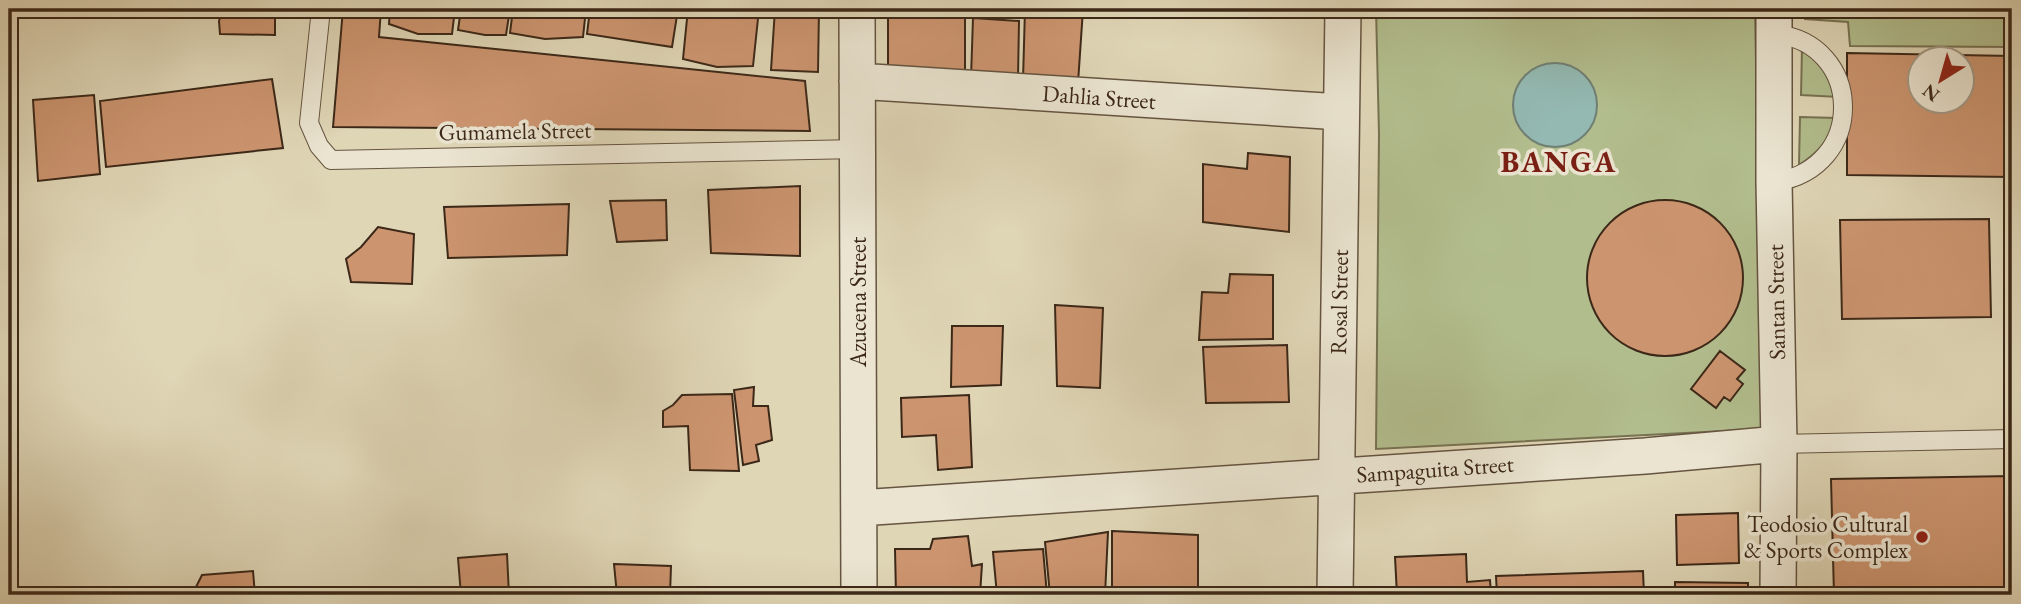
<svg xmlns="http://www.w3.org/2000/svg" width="2021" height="604" font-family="'EB Garamond',serif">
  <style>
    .green { fill: #b2bd8d; stroke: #777252; stroke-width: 2 }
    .water { fill: #93b9b2; stroke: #707f74; stroke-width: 2 }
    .building { fill: #cc9570; stroke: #3c2818; stroke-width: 2; fill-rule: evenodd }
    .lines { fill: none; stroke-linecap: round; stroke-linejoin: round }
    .service-casing { stroke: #655440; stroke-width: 20 }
    .minor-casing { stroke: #655440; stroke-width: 38 }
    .service { stroke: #eae4d0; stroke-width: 18 }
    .minor { stroke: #eae4d0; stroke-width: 35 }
    .poi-dot { fill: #8f2418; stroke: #eae4d0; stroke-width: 2.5 }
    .labels { text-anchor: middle; stroke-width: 7; stroke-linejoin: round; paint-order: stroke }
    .street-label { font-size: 23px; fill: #3c2818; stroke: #eae4d0 }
    .poi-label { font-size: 23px; fill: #3c2818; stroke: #eae4d0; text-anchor: end }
    .district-label { font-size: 30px; font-weight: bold; letter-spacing: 2px; fill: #7a1f14; stroke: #eae4d0 }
  </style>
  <rect width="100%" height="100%" fill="#dfd6b6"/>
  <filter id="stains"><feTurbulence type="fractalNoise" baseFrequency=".00286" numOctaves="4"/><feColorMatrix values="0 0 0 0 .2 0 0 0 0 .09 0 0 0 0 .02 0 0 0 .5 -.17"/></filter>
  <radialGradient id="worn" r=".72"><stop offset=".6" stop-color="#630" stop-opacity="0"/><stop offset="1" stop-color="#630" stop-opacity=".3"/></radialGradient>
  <path class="green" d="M1376,9h379l8,420 -387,20 3,-315z
    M1805,9h207v38l-162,-1 -2,-24 -43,-3z
    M1802,48l17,12 19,37 -37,-2z
    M1800,117l37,1c-8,22 -18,34 -38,47z"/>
  <path class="water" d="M1513 105a42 42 0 1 1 84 0a42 42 0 1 1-84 0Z"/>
  <path class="building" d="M223,9h52v26l-55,-1 -1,-13z
    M343,9h38l-2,28 426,44 5,50 -477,-4z
    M390,9h65l-3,25h-34l-29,-10z
    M461,9h49l-4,26h-21l-27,-5z
    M513,9h73l-3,28 -38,2 -35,-6z
    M590,9h88l-6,38 -85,-13z
    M688,9h71l-6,57 -36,1 -34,-8z
    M775,9h44l-1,63 -47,-2z
    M888,9h77v70h-77z
    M1025,9h58l-5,74 -55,-3z
    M973,18l46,3 -1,57h-47z
    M1847,53l165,3v121l-165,-2zM1920,60h42v42h-42z
    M272,79l11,69 -177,19 -6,-66z
    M94,95l6,79 -62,7 -5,-81z
    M1248,153l42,4 -1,75 -86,-10v-58l44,5z
    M800,186v70l-89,-3 -3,-63z
    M666,200l1,40 -50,2 -7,-41z
    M1587 278a78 78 0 1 1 156 0a78 78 0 1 1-156 0Z
    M569,204l-2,51 -119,3 -4,-51z
    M1989,219l2,98 -149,2 -2,-99z
    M378,227l36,7 -2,50 -61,-2 -5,-23 15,-12z
    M1230,274l43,1v64l-74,1 3,-48 26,1z
    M1055,305l48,3 -3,80 -43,-2z
    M952,326h51l-2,59 -50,2z
    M1287,345l2,57 -83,1 -3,-56z
    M1720,351l25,19 -8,9 6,5 -13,17 -6,-4 -8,11 -25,-19z
    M754,387l-1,19h15l4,34 -16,5 3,16 -16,4 -9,-75z
    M732,394l7,77 -49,-1 -2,-44 -25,1v-16l10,-6 9,-10z
    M969,395l3,72 -34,3 -2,-35 -34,2 -1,-39z
    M2012,476v119h-178l-3,-116z
    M1738,513l1,50 -62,2 -1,-50z
    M1112,531l86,4v60h-86z
    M1108,532l-3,63h-55l-5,-53z
    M968,536l4,30 10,-2 -2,31h-84l-1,-46h35l3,-10z
    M1043,549l4,46h-50l-4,-43z
    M507,554l2,41h-48l-3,-37z
    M1466,554l1,28 23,-2 1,15h-94l-2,-38z
    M614,564l57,2 -1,29h-53z
    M253,571l2,24h-63l10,-20z
    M1643,571l1,24h-147l-1,-19z
    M1675,582l73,1v12h-73z"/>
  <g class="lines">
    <defs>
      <path id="service" d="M321,9l-12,114 10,23 12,14 527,-11
        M1774,34c90,8 94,135 0,148
        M1779,444l233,-5"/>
      <path id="minor" d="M857,9l2,586
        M1774,9v173l5,262 -1,151
        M857,81l484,31
        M859,508l786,-52 134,-12
        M1335,595l8,-586"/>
    </defs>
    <use href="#service" class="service-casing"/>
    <use href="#minor" class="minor-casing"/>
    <use href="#service" class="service"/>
    <use href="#minor" class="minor"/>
  </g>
  <circle class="poi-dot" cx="1922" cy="537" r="7"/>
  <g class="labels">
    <g class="street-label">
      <text transform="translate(1099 97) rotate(4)" y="8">Dahlia Street</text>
      <text transform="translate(515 131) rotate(-1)" y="8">Gumamela Street</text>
      <text transform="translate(858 302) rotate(-90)" y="8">Azucena Street</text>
      <text transform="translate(1339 302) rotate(-89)" y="8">Rosal Street</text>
      <text transform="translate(1776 302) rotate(-91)" y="8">Santan Street</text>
      <text transform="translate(1435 469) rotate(-4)" y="8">Sampaguita Street</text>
    </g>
    <g class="poi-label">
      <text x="1908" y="532">Teodosio Cultural<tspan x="1908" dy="26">&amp; Sports Complex</tspan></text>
    </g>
    <g class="district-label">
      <text x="1559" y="172">BANGA</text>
    </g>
  </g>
  <rect width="2021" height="604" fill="none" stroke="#dfd6b6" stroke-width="35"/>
  <rect x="10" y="10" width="2000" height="583" fill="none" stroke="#3c2818" stroke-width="3.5"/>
  <rect x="18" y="18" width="1986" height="569" fill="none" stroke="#3c2818" stroke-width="2"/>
  <g transform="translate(1941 80) rotate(217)"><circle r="33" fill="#eae4d0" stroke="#a49986" stroke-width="2"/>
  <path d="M0-5L12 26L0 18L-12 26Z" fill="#8f2418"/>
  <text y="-10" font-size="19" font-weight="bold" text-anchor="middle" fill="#3c2818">N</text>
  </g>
  <rect width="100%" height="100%" filter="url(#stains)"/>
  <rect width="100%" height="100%" fill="url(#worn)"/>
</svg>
